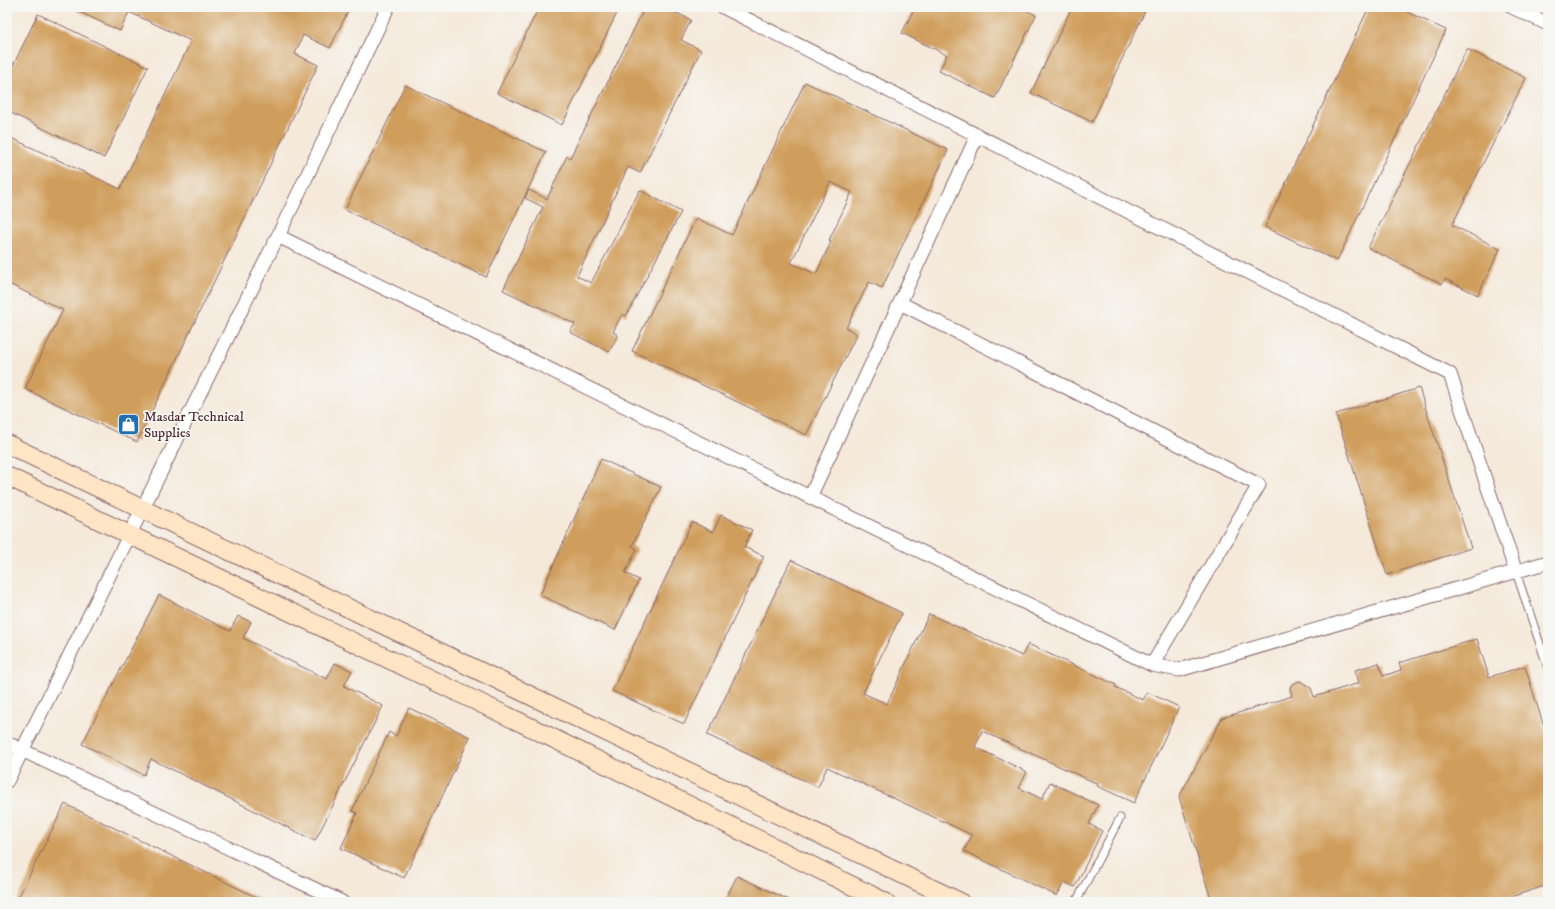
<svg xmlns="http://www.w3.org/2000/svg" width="1555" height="909" font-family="'IM FELL DW Pica',serif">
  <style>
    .building { fill: #d09e5c; fill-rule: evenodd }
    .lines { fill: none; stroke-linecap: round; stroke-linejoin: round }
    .service-casing { stroke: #866668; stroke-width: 9 }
    .minor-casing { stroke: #866668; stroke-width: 15 }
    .secondary-casing { stroke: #866668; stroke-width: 20 }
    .service { stroke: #fff; stroke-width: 7 }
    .minor { stroke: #fff; stroke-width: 13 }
    .secondary { stroke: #fee5c5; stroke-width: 18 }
    .labels { text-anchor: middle; stroke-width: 3.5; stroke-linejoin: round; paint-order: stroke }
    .poi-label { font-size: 14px; fill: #4a1f2b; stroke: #f6f6f2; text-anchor: start }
  </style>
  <rect width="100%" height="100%" fill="#f6f6f2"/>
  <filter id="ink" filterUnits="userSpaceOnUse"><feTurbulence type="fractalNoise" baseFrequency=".025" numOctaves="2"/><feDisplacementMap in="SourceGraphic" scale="8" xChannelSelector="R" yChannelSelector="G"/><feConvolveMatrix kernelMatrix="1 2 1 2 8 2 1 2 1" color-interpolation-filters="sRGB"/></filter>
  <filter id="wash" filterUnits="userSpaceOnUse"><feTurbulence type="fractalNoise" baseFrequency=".012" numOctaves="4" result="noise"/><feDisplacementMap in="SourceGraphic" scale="16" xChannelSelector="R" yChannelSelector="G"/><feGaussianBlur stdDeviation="0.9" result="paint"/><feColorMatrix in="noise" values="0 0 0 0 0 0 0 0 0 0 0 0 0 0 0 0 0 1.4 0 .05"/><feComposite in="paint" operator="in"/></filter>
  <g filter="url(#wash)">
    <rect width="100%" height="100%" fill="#f5e9da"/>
    <g id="blocks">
      <path class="building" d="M69,7h281l-20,41 -27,-13 -8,19 23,11 -181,377 -112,-53 38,-79 -56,-27v-147l113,53 71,-148 -62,-29 -9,19z
        M539,7h81l-58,118 -65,-32z
        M645,7h19l27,13 -10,20 20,10 -61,123 -12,-6 -51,109 14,7 49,-93 41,22 -55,104 -4,-2 -9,18 5,3 -9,17 -39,-20 5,-8 -72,-34 40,-83 -18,-9 4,-8 18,9 20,-43 3,2z
        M915,7h105l16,8 -41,83 -56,-27 8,-16 -45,-22z
        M1072,7h75l-55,115 -61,-29z
        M1369,7h27l50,23 -109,231 -72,-34z
        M38,14l110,53 -44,91 -97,-47v-33z
        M1467,49l59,29 -74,147 48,24 -22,46 -33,-16 -3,5 -74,-36z
        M805,82l143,68 -66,138 -13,-6 -23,46 11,6 -51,101 -174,-84 64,-133 36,17zM830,182l22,10 -23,48 2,2 -15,32 -25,-11z
        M405,85l141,67 -60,125 -141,-67z
        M1419,388l52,160 -84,27 -51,-161z
        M601,459l60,28 -29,59 5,3 -12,24 14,7 -24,50 -75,-35z
        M721,515l31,15 -8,17 20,9 -80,168 -72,-33 80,-169 21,10z
        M791,560l111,53 -39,80 24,11 42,-90 93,42 6,-12 88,41 -1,2 28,13 4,-8 32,15 -45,96 -37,-17 1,-2 -116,-53 -7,16 52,25 -8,16 23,11 8,-17 48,23 -9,19 13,7 -27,56 -11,-5 -7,14 -93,-45 8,-16 -145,-68 -9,20 -111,-52z
        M159,595l71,36 8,-15 13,6 -8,16 84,41 8,-16 17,8 -8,15 39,20 -68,135 -164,-82 -7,16 -62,-31z
        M1477,639l12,38 36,-11 23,74v145l-53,17h-283l-33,-105 43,-79 70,-22 -2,-8 2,-4 8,-3 11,7 3,9 45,-14 -4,-13 24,-7 4,13 18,-6 -2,-7z
        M409,708l61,29 -66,141 -63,-30 16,-35 -5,-2 37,-79 7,4z
        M65,804l144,70 57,28h-250z
        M737,876l56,26h-69z"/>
    </g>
  </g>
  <g filter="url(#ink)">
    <use href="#blocks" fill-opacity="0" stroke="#866668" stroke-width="1"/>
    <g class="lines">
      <defs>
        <path id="service" d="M1516,572l32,96
          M1076,902l44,-84"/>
        <path id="minor" d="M723,7l727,367 66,198
          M1512,7l36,17
          M278,236l874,429 27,5 369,-108
          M900,303l359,182 -107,180
          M810,497l167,-361
          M7,743l335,159
          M7,781l271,-545 110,-229"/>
        <path id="secondary" d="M7,444l953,458
          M7,476l519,249 359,177"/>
      </defs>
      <use href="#service" class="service-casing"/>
      <use href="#minor" class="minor-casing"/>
      <use href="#secondary" class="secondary-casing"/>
      <use href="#service" class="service"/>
      <use href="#minor" class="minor"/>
      <use href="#secondary" class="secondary"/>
    </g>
  </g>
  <defs>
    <symbol id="shop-square" viewBox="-11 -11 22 22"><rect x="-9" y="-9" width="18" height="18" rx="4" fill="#1f6fb2" stroke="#f6f6f2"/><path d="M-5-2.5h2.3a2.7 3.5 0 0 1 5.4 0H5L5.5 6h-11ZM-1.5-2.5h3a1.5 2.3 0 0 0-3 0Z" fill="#fff"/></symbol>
  </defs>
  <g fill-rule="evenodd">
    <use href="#shop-square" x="116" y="412" width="25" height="25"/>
  </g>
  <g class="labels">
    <g class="poi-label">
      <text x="144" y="421">Masdar Technical<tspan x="144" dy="16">Supplies</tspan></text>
    </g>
  </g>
  <rect width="1555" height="909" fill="none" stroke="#f6f6f2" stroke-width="24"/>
</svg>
